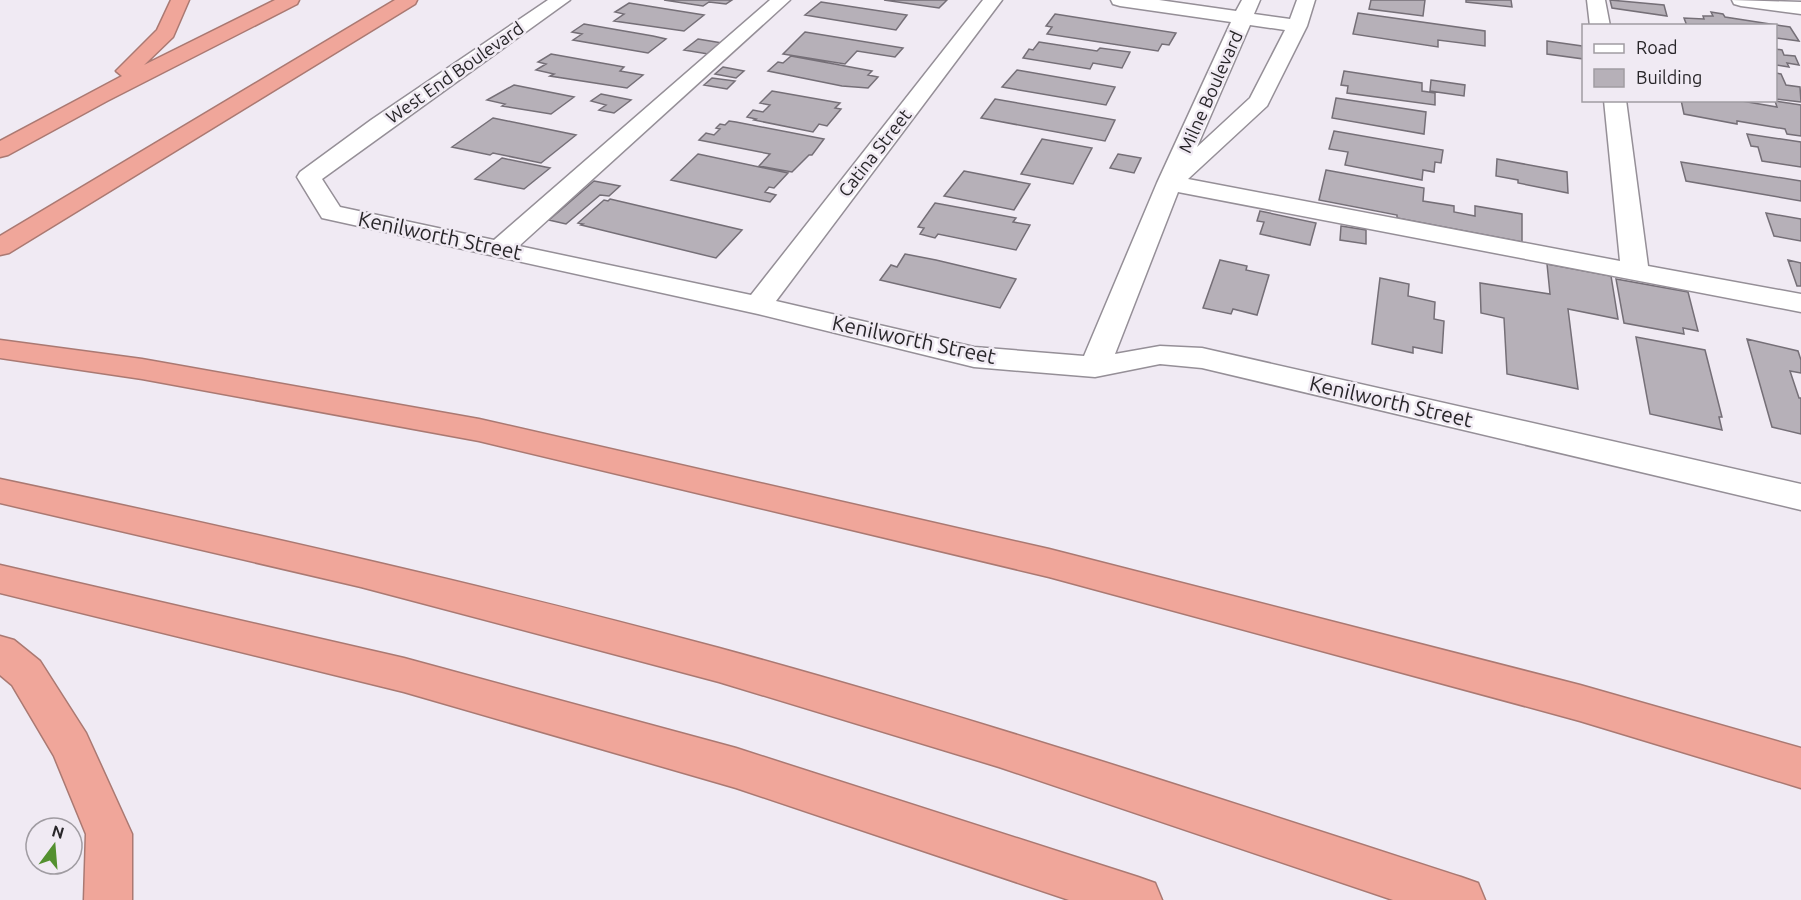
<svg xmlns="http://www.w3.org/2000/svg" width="1801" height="900" font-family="Ubuntu,sans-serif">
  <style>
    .building { fill: #b6b0b8; stroke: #756f77; stroke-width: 1.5 }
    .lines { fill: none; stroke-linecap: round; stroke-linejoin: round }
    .minor-casing { stroke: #958f97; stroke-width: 3 }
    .highway-casing { stroke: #aa7972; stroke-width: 3 }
    .minor { fill: #fff; fill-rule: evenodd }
    .highway { fill: #f0a69a; fill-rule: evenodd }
    .labels { text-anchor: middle; stroke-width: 5; stroke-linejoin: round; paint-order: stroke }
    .far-street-label { font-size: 18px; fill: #282629; stroke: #f0eaf3 }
    .street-label { font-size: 21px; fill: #282629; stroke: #f0eaf3 }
  </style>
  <rect width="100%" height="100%" fill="#f0eaf3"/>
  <path class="building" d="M664,0h68l-6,4 -17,-2 -6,4z
    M884,0h63l-8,8z
    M1371,0h54l-2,16 -54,-7z
    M1466,0h45l1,7 -46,-5z
    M1610,0l54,5 3,11 -55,-8z
    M821,2l86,13 -11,15 -91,-15z
    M629,3l75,12 -20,16 -70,-10 10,-7 -9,-2z
    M1711,12l12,2 2,3 65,10 9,14 -23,-3v-12h-89l-3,-8 20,1 -1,-3h10z
    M1358,13l127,18v15l-47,-6v7l-85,-13z
    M1055,14l121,19 -7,12 -7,-1 -4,7 -111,-17 5,-7 -6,-1z
    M584,24l69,12 13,3 -18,14 -75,-13 9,-6 -10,-2z
    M805,32l98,16 -8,9 -38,-6 -12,13 -62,-10z
    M698,39l24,4 -14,11 -24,-4z
    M1547,41l35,5 2,13 -37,-5z
    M1039,42l58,9 3,-3 30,4 -8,16 -29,-5 -3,6 -67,-11 6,-9 4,1z
    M1776,49l6,1 2,5 11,1 4,9 -12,-2 2,4 -13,-2z
    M551,54l73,13 -4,4 23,4 -16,13 -77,-12 4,-2 -18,-4 10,-6 -8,-2z
    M791,56l81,15 -4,4 10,2 -10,11 -26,-2 -74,-15 10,-9 5,1z
    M723,67l21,4 -8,7 -21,-4z
    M1017,70l98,17 -9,18 -104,-18z
    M1344,71l78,12v8l13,2v12l-88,-12 1,-7 -7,-1z
    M1776,73l5,1 5,11 14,2 1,15 -25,-3z
    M712,78l23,3 -8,8 -23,-4z
    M1431,80l34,5 -1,11 -34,-5z
    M514,85l60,12 -23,17 -49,-8 3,-2 -18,-4z
    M772,91l68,12 -5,5 6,1 -14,17 -8,-2 -6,8 -59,-12 2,-1 -9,-2 6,-7 10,2 7,-7 -10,-2z
    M601,94l30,6 -17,13 -15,-3 7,-5 -15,-4z
    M1336,98l90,14 -2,22 -92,-16z
    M995,99l120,21 -10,21 -124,-23z
    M1681,100h55l41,7 -2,-6 26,4v31l-14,-2 -2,-5 -48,-8v3l-53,-10z
    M493,118l83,17 -35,28 -48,-10 -3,2 -38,-8z
    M729,121l7,1 88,17 -12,16h-3l-17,17 -33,-6 11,-12 -71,-14 7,-7 8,2 6,-6 -4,-1 4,-4 5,1z
    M1334,131l109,19 -2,13 -6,-1 -1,10 -11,-2 -1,10 -77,-15 3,-13 -19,-3z
    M1747,134l54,8v25l-39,-6 -4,-14 -7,-1z
    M1042,139l50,9 -19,36 -52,-10z
    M698,154l90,19 -14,15 -5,-1 -4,5 11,3 -6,7 -99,-22z
    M1118,154l23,4 -7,15 -24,-5z
    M502,158l48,10 -26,21 -49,-10z
    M1497,159l70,13 1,21 -50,-10v-3l-22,-4z
    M1681,162l120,19v20l-115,-20z
    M1326,170l98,18 -1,13 31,5v6l21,4v-10l47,8v28l-125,-24v-3l-78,-15z
    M964,171l66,13 -16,26 -70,-14z
    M594,181l26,5 -11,10 -9,-1 -34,29 -17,-4z
    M610,199l132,31 -26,28 -135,-33 2,-1 -5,-1 26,-23 4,1z
    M935,203l81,15 -3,4 17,3 -14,25 -78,-16 -3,4 -15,-4 4,-6 -6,-1z
    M1260,211l56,12 -6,22 -50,-11 4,-12 -7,-1z
    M1766,213l35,6v22l-27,-5z
    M1341,226l25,4v14l-26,-4z
    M905,254l31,6 80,19 -16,29 -120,-28 11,-15 6,2z
    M1220,260l27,6 -1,4 23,5 -12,40 -24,-6 -2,5 -28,-6z
    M1788,260l13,3v23h-4z
    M1547,264l64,12 7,43 -50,-10 10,80 -71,-15 -3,-56 -23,-5 -1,-30 70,11z
    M1380,278l29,6 -1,12 27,6 -1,17 10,2 -2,32 -29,-6v6l-41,-9z
    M1616,279l72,13 10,39 -15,-3 1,6 -60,-11z
    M1636,337l69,13 17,67h-3l3,13 -72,-16z
    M1747,339l51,12 3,9v13l-11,-2 9,27h2v36l-29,-7z"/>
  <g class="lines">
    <defs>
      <path id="minor" d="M548,0h22l-248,179 18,28 154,33 276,-240h20l-271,246 232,49 232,-295h19l-226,301 198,46 110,9 73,-173 74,-161 -111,-16 -7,-2 -2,-4h48l77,11 6,-11h18l-6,14 36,5 7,-19h18l-8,26 -40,80 -79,73 432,82 -16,-161h22l22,166 153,28v18l-623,-120 -63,162 45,-8 42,2 599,136v26l-599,-142 -42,-4 -65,13 -121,-10 -216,-53 -436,-96 -25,-41 3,-5 71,-52zM1250,25l35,5 -35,68 -53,49z
        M1587,0h18l5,26h-20z
        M1732,0l69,2v12l-60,-8 -7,-2z"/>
      <path id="highway" d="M171,0h18l-16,37 -29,28 131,-65h24l-2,4 -190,97 -99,54 -8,2v-16l122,-65 -6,-5 41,-41z
        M395,0h22l-2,4 -406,249 -9,2v-19z
        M0,340l142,19 337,60 570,130 531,136 221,63v40l-221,-67 -531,-144 -570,-136 -337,-62 -142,-21z
        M0,479c241,51 481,105 719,169 250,68 496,149 742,229l17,6 7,17h-92l-394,-133 -280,-85 -358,-95 -361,-84z
        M0,565l404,93 332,90 402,129 17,6 7,17h-93l-333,-112 -332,-96 -404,-99z
        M0,636l14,4 26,21 46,72 46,101v66h-48l2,-66 -32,-78 -42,-71 -12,-10z"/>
    </defs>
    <use href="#minor" class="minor-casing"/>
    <use href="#highway" class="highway-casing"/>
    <use href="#minor" class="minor"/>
    <use href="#highway" class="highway"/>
  </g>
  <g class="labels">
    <g class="far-street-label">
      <text transform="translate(455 73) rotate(-35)" y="6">West End Boulevard</text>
      <text transform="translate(1211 92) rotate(-66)" y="6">Milne Boulevard</text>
      <text transform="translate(875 153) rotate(-52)" y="6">Catina Street</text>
    </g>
    <g class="street-label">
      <text transform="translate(440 236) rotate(12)" y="7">Kenilworth Street</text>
      <text transform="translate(914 340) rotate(12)" y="7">Kenilworth Street</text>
      <text transform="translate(1391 402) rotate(13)" y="7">Kenilworth Street</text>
    </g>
  </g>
  <rect x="1582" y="24" width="195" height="78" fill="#f0eaf3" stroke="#a09ca2" stroke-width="1.5"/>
  <rect x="1594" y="44" width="30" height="9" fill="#ffffff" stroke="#a09ca2" stroke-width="1.5"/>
  <text x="1636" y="54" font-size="18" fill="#282629">Road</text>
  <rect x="1594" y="69" width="30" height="18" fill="#b6b0b8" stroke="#a09ca2" stroke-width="1.5"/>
  <text x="1636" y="84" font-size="18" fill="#282629">Building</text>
  <g transform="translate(54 846) rotate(16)"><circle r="28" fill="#f0eaf3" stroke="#a09ca2" stroke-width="1.5"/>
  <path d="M0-4.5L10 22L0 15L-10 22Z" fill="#53902f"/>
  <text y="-9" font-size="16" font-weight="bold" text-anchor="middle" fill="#282629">N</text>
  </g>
</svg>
